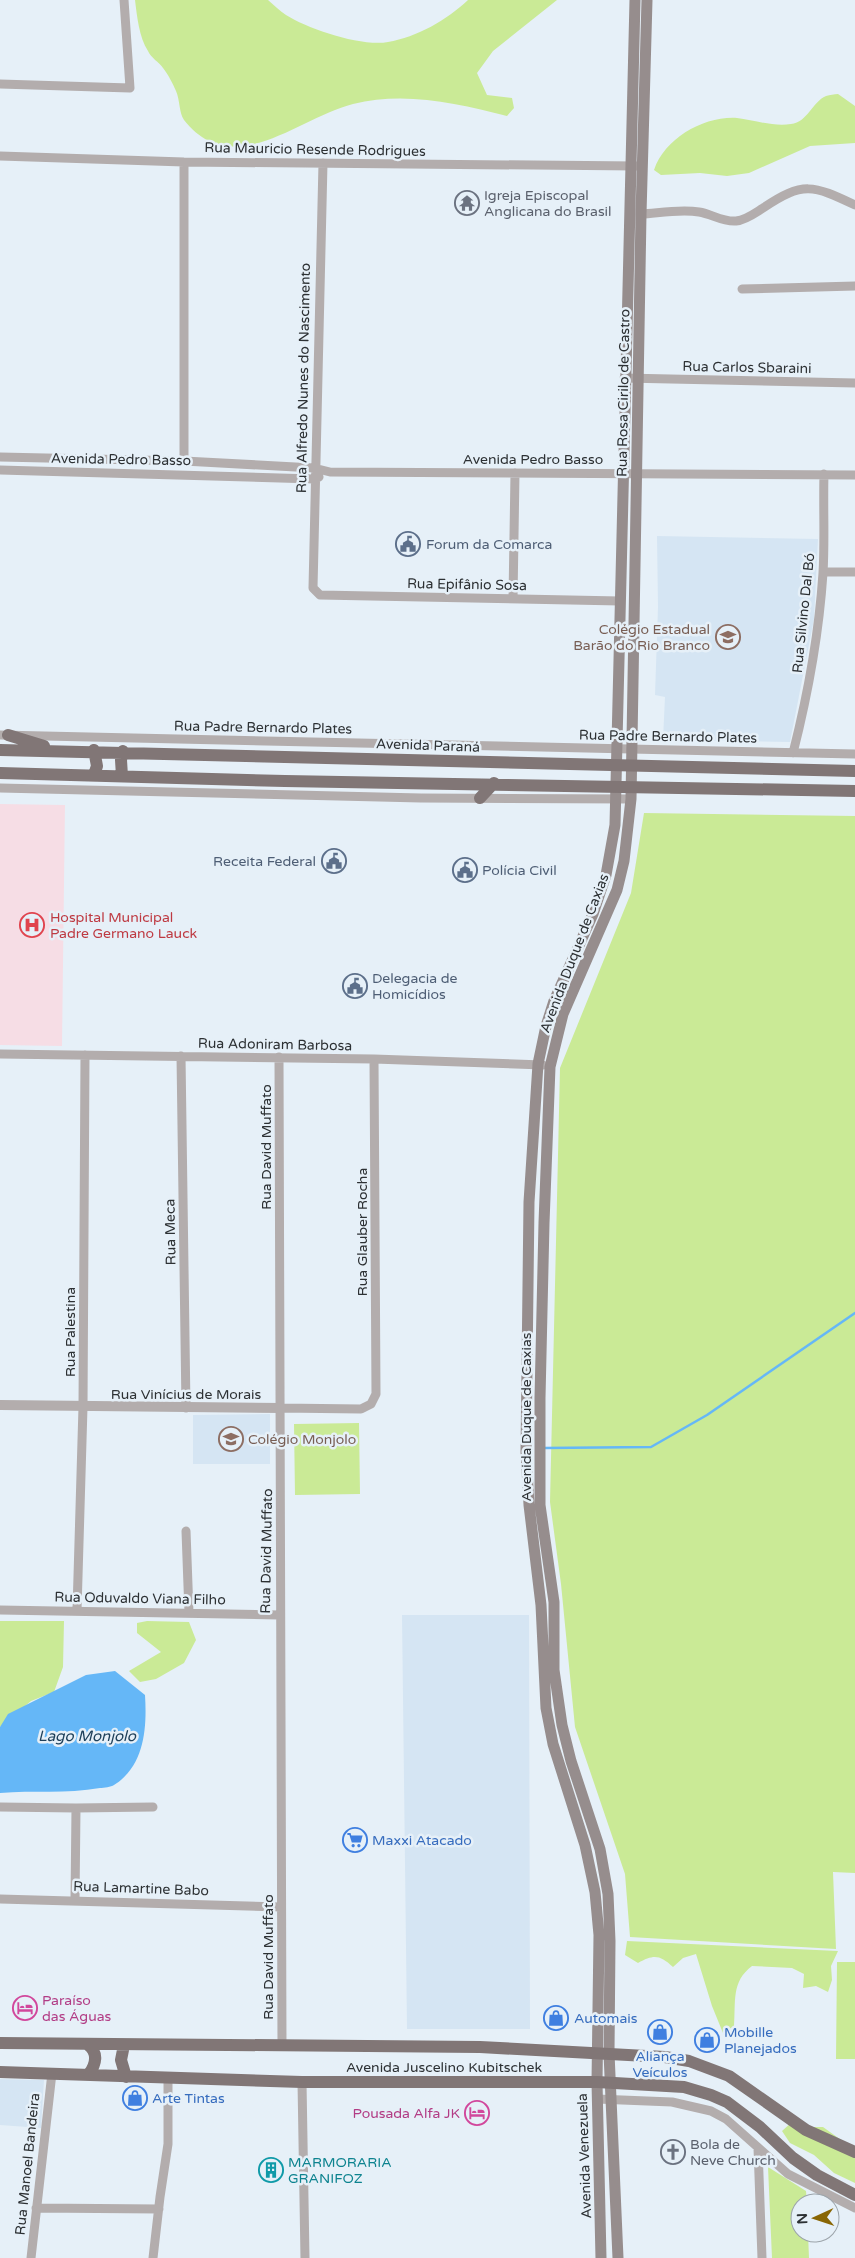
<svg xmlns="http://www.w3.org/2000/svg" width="855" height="2258" font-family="'Varela Round',sans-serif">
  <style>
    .built { fill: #d5e5f3 }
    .medical { fill: #f6dde5 }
    .green { fill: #caea96 }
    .water { fill: #65b7f7 }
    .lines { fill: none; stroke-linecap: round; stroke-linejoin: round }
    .stream { stroke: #65b7f7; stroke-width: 2.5 }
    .minor { stroke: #b3adad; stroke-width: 9 }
    .tertiary { stroke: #b3adad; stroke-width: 10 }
    .secondary { stroke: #968d8d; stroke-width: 11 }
    .primary { stroke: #817676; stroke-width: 12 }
    .labels { text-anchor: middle; stroke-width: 5; stroke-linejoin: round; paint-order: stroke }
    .street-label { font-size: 14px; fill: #2d3134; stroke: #e6f0f8 }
    .worship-label { font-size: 14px; fill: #5b616d; stroke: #e6f0f8; text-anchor: start }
    .service-label { font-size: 14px; fill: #4e5e75; stroke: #e6f0f8; text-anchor: start }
    .education-label { font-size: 14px; fill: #785e54; stroke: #e6f0f8; text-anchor: end }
    .health-label { font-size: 14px; fill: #be3a42; stroke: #e6f0f8; text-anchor: start }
    .shop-label { font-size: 14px; fill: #366cbe; stroke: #e6f0f8; text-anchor: start }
    .hotel-label { font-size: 14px; fill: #b23c85; stroke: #e6f0f8; text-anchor: start }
    .culture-label { font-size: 14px; fill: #0d838f; stroke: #e6f0f8; text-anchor: start }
    .water-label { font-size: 15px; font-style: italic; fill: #1e405a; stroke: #e6f0f8 }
  </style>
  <rect width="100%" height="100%" fill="#e6f0f8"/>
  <path class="built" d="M657,536l161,3 -4,80 -24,123 -127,-2 2,-43 -10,-2 3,-88z
    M270,1414v50h-77v-49z
    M402,1615h127l1,414h-123z
    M0,2079l44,1 -3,48 -41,-3z"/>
  <path class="medical" d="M0,804l65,1 -3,241 -62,-1z"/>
  <path class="green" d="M135,0h133c6,5 12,11 18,15 22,14 76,32 102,27 29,-5 59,-22 80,-42h89l-64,51 -16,22 10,22 25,3 2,10 -7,8c-50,-13 -103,-25 -154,-12 -55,14 -120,78 -169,16 -5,-7 -4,-20 -8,-29 -3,-7 -8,-17 -13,-23 -4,-6 -12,-10 -15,-17 -9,-14 -11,-35 -13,-51z
    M838,94l17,12v37l-45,3 -61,27 -22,3 -27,-3 -39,2 -7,-5c11,-32 50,-54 83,-52 17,2 37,9 54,6 17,-2 21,-22 35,-28 4,-1 8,-2 12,-2z
    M644,813l211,3v1057l-22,-1 3,77 -206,-12 -5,-63 -50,-147 -14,-143 -11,-82 10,-434 71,-175z
    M359,1423l1,71 -65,1 -1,-71z
    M0,1621h64l-1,46 -9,25 -23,9 -31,26z
    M147,1621l42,1 7,18 -12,23 -28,16 -16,3 -11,-11 32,-19 -24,-19v-10z
    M627,1941l211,10 -7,15 1,14 -4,12 -12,-6 -13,2 1,-14 -12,-6 -40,-2c-21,16 -16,35 -18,60l-11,7 -11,-27 -16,-52 -13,4 -10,9c-13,-12 -19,-13 -35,-4l-13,-8z
    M837,1962h18v97h-19z
    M792,2122l18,5h13l32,23v33l-21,-10 -20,-18 -24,-12 -8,-12z
    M768,2167l38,24 1,12h-7v30h8l1,25h-37z"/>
  <path class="water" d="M115,1671l30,24c2,32 0,71 -31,90 -3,2 -10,3 -14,3 -34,6 -67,2 -100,5v-66l8,-13 78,-39z"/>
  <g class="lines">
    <path class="stream" d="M544,1448l107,-1 56,-32 148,-102"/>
    <path class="minor" d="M0,84l130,4 -6,-88
      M0,156l184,6 453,4
      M184,162v299
      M323,163l-10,425 7,7 300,6
      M641,214c18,-1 39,-5 58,-2 13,2 23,10 37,9 10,-1 19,-8 27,-13 40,-27 50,-23 92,-3
      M742,289l113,-3
      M624,378l231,5
      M0,457l184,4 130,7 16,4 525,3
      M0,470l314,9 5,-2
      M823,572h32
      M513,599l2,-126
      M0,735l855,19
      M793,753c15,-59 26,-119 30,-180 2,-33 0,-66 1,-99
      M0,788l421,10 210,1
      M0,1054l374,5 169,6
      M181,1056l5,352
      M279,1057l3,989
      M281,1408l80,1 10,-5 5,-10 -2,-335
      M186,1531l3,82
      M0,1610l279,5
      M77,1610l6,-203 2,-352
      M0,1807l76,1 -1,92
      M76,1808l77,-1
      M0,1899l281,8
      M302,2082l3,176
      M597,2099l75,3 39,9 15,8 62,55 67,34
      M758,2148l4,110
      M36,2208l123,1
      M31,2258l21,-185
      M153,2258l7,-61 8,-53v-66"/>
    <path class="tertiary" d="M0,1405l281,3"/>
    <path class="secondary" d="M601,2258l-4,-176 2,-147 -4,-43 -10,-47 -32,-101 -7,-36 -5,-103 -12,-100 -3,-53 3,-250 9,-138 8,-38 8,-25 39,-87 13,-39 9,-50 20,-825
      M618,2258l-9,-205 1,-112 -2,-47 -8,-45 -29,-88 -9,-36 -8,-55v-68l-14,-97v-107l4,-175 6,-156 13,-53 54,-124 7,-29 7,-62 10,-585 6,-214"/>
    <path class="primary" d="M8,735l36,11
      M0,750l855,21
      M0,773l285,8 570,10
      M94,775l3,-9 -3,-16
      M122,776l-1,-16 2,-9
      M480,798l14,-15
      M0,2043l480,4 185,10 24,4 40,15 77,54 49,22
      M88,2045c11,8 8,19 1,29
      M124,2045l-3,15 5,17
      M0,2072l302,10h295l87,5 27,8 16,7 33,25 33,31 24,17 38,20"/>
  </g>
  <defs>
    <symbol id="temple-ring" viewBox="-11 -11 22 22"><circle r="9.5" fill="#e6f0f8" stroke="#6b7280" stroke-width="1.5"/><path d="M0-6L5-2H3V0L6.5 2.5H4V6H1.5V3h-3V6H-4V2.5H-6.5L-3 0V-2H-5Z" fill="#6b7280"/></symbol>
    <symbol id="civic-ring" viewBox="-11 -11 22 22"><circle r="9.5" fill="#e6f0f8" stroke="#5c6f8a" stroke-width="1.5"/><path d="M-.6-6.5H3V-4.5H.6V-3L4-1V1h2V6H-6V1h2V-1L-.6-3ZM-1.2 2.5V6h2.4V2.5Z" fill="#5c6f8a"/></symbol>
    <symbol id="school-ring" viewBox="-11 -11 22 22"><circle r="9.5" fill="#e6f0f8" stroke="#8d6e63" stroke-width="1.5"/><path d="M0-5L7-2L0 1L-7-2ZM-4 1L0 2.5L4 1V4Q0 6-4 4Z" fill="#8d6e63"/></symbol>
    <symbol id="hospital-ring" viewBox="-11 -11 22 22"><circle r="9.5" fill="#e6f0f8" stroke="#e0444e" stroke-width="1.5"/><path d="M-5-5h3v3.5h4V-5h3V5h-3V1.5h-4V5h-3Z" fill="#e0444e"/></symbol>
    <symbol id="supermarket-ring" viewBox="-11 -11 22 22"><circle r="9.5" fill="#e6f0f8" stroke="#3f7fe0" stroke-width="1.5"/><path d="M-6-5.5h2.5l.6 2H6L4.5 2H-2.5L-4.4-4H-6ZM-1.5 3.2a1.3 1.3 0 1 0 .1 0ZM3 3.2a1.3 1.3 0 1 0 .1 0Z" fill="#3f7fe0"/></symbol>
    <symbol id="hotel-ring" viewBox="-11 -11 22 22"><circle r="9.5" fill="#e6f0f8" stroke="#d1479c" stroke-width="1.5"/><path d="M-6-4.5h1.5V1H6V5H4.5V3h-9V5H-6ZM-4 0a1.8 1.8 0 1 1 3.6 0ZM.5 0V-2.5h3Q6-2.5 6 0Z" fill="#d1479c"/></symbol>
    <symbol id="shop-ring" viewBox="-11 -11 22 22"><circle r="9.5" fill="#e6f0f8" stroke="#3f7fe0" stroke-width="1.5"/><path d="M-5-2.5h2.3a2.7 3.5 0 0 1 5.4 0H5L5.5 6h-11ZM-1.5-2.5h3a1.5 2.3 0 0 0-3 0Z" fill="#3f7fe0"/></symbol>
    <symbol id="church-ring" viewBox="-11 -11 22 22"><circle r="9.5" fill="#e6f0f8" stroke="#6b7280" stroke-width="1.5"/><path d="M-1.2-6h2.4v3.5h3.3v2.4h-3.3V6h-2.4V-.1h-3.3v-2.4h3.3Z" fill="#6b7280"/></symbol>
    <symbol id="building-ring" viewBox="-11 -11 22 22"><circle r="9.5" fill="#e6f0f8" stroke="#0f9aa8" stroke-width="1.5"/><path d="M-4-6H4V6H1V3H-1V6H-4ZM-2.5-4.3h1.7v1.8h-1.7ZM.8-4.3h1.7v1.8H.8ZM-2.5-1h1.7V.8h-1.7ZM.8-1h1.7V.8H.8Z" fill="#0f9aa8"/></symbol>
  </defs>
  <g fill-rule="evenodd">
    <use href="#temple-ring" x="453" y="189" width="28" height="28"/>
    <use href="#civic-ring" x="394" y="530" width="28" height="28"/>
    <use href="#school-ring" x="714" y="623" width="28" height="28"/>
    <use href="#civic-ring" x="320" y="847" width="28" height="28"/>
    <use href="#civic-ring" x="451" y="856" width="28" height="28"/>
    <use href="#hospital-ring" x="18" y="911" width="28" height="28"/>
    <use href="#civic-ring" x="341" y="972" width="28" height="28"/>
    <use href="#school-ring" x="217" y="1425" width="28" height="28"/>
    <use href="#supermarket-ring" x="341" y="1826" width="28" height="28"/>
    <use href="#hotel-ring" x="11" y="1994" width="28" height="28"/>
    <use href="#shop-ring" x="542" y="2004" width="28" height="28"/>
    <use href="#shop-ring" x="646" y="2018" width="28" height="28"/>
    <use href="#shop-ring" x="693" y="2026" width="28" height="28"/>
    <use href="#shop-ring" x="121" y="2084" width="28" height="28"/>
    <use href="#hotel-ring" x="463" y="2099" width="28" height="28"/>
    <use href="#church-ring" x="659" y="2138" width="28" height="28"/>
    <use href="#building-ring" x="257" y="2156" width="28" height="28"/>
  </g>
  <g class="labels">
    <g class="street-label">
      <text transform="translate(315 149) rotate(1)" y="5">Rua Mauricio Resende Rodrigues</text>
      <text transform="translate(747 367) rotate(1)" y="5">Rua Carlos Sbaraini</text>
      <text transform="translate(303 378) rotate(-89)" y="5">Rua Alfredo Nunes do Nascimento</text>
      <text transform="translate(623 393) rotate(-89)" y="5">Rua Rosa Cirilo de Castro</text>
      <text transform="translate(121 459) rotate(1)" y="5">Avenida Pedro Basso</text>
      <text x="533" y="464">Avenida Pedro Basso</text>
      <text transform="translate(467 584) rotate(1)" y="5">Rua Epifânio Sosa</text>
      <text transform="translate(803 613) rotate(-84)" y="5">Rua Silvino Dal Bó</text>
      <text transform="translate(263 727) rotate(1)" y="5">Rua Padre Bernardo Plates</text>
      <text transform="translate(668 736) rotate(1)" y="5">Rua Padre Bernardo Plates</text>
      <text transform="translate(428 745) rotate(2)" y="5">Avenida Paraná</text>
      <text transform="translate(574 953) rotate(-69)" y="5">Avenida Duque de Caxias</text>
      <text transform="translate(275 1044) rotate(1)" y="5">Rua Adoniram Barbosa</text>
      <text transform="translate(266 1147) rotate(-90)" y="5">Rua David Muffato</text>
      <text transform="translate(170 1232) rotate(-91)" y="5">Rua Meca</text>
      <text transform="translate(362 1232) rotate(-90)" y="5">Rua Glauber Rocha</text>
      <text transform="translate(70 1332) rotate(-90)" y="5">Rua Palestina</text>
      <text x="186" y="1399">Rua Vinícius de Morais</text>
      <text transform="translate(526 1417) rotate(-90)" y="5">Avenida Duque de Caxias</text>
      <text transform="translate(266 1551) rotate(-89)" y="5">Rua David Muffato</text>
      <text transform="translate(140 1598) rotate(1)" y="5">Rua Oduvaldo Viana Filho</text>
      <text transform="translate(141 1888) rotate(2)" y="5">Rua Lamartine Babo</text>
      <text transform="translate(268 1957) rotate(-90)" y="5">Rua David Muffato</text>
      <text x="444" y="2072">Avenida Juscelino Kubitschek</text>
      <text transform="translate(584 2156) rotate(-92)" y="5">Avenida Venezuela</text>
      <text transform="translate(27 2164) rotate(-84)" y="5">Rua Manoel Bandeira</text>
    </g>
    <g class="worship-label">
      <text x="484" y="200">Igreja Episcopal<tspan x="484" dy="16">Anglicana do Brasil</tspan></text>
      <text x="690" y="2149">Bola de<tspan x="690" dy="16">Neve Church</tspan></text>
    </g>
    <g class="service-label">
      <text x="426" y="549">Forum da Comarca</text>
      <text x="316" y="866" text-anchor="end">Receita Federal</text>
      <text x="482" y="875">Polícia Civil</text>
      <text x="372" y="983">Delegacia de<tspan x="372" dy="16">Homicídios</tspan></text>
    </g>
    <g class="education-label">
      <text x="710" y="634">Colégio Estadual<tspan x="710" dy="16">Barão do Rio Branco</tspan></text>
      <text x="248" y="1444" text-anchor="start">Colégio Monjolo</text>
    </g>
    <g class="health-label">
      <text x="50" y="922">Hospital Municipal<tspan x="50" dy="16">Padre Germano Lauck</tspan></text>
    </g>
    <g class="shop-label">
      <text x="372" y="1845">Maxxi Atacado</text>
      <text x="574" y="2023">Automais</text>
      <text x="724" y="2037">Mobille<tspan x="724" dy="16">Planejados</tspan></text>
      <text x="660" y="2061" text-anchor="middle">Aliança<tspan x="660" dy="16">Veículos</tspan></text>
      <text x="152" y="2103">Arte Tintas</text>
    </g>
    <g class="hotel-label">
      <text x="42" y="2005">Paraíso<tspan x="42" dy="16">das Águas</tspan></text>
      <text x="460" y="2118" text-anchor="end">Pousada Alfa JK</text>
    </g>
    <g class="culture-label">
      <text x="288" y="2167">MARMORARIA<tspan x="288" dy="16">GRANIFOZ</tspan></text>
    </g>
    <g class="water-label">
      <text x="87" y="1741">Lago Monjolo</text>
    </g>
  </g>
  <g transform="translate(815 2218) rotate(267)"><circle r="24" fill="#e6f0f8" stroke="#9ca4aa"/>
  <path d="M0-4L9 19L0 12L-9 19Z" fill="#896604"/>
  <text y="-8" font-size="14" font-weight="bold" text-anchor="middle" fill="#2d3134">N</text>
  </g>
</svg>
